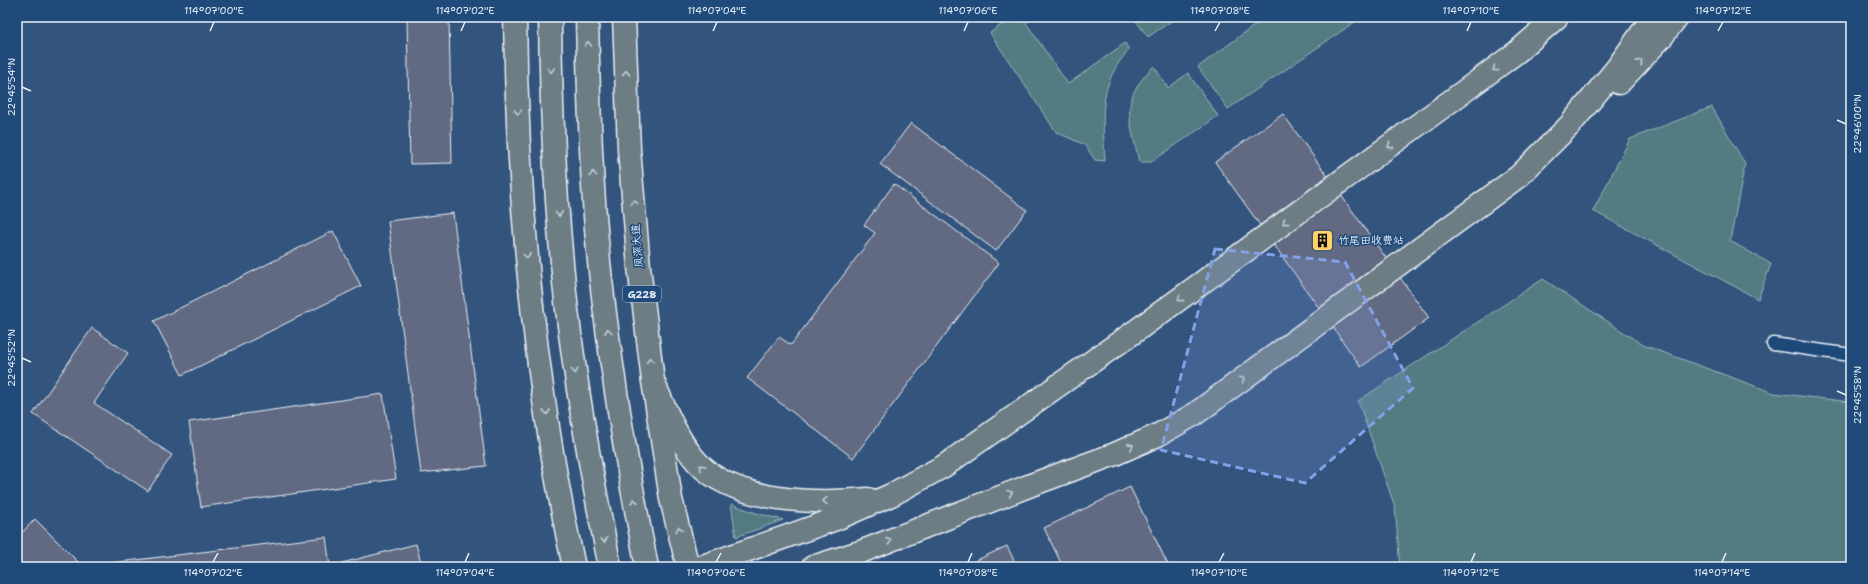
<svg xmlns="http://www.w3.org/2000/svg" width="1868" height="584" font-family="'Shantell Sans','LXGW WenKai TC',sans-serif">
  <style>
    .green { fill: #527b82; stroke: #9db6bd }
    .building { fill: #626b83; stroke: #e8f1f8 }
    .lines { fill: none; stroke-linecap: round; stroke-linejoin: round }
    .service-casing { stroke: #e8f1f8; stroke-width: 15 }
    .trunk-casing { stroke: #e8f1f8; stroke-width: 25 }
    .motorway-casing { stroke: #e8f1f8; stroke-width: 25 }
    .service { stroke: #1f4a7a; stroke-width: 12 }
    .trunk { stroke: #6d7d84; stroke-width: 22 }
    .motorway { stroke: #6d7d84; stroke-width: 22 }
    .oneway { stroke: #c3ced5 }
    .marked { fill: #82a0e8; fill-opacity: 0.2; stroke: #82a0e8; stroke-width: 3; stroke-dasharray: 8 5; stroke-linejoin: round }
    .ticks { fill: none; stroke: #e8f1f8; stroke-width: 1.5 }
    .labels { text-anchor: middle; stroke-width: 3; stroke-linejoin: round; paint-order: stroke }
    .shield { fill: #1f4a7a; stroke: #acbfd2; stroke-width: 1 }
    .shield-label { font-size: 10px; font-weight: bold; fill: #e8f1f8 }
    .poi-label { font-size: 11px; fill: #e8f1f8; stroke: #1f4a7a; text-anchor: start }
    .street-label { font-size: 11px; fill: #e8f1f8; stroke: #1f4a7a }
    .neatline { fill: none; stroke: #e8f1f8; stroke-width: 1.5 }
    .ticks-label { font-size: 10px; text-anchor: middle; fill: #e8f1f8 }
  </style>
  <rect width="100%" height="100%" fill="#33547d"/>
  <filter id="ink" filterUnits="userSpaceOnUse"><feTurbulence type="fractalNoise" baseFrequency=".025" numOctaves="2"/><feDisplacementMap in="SourceGraphic" scale="8" xChannelSelector="R" yChannelSelector="G"/><feConvolveMatrix kernelMatrix="1 2 1 2 8 2 1 2 1" color-interpolation-filters="sRGB"/></filter>
  <g filter="url(#ink)">
    <path class="green" d="M1012,17h22l-8,6 42,61 57,-41 4,7c-32,35 -26,66 -24,111l-10,-1 -10,-15 -29,-13 -66,-99z
      M1133,17h44l-29,20z
      M1266,17h96l-134,92 -30,-42z
      M1154,66l14,22 20,-15 30,43 -67,46h-12c-9,-44 -21,-61 15,-96z
      M1712,107l33,57 -15,77 41,23 -13,35 -165,-88 37,-72z
      M1543,279l100,66 131,48 77,9v165h-451l-5,-60 -37,-106z
      M731,504l25,9 27,7 -47,17z"/>
    <path class="building" d="M449,18l3,145 -42,1 -3,-145z
      M1283,114l146,204 -68,49 -146,-205z
      M911,123l116,87 -31,41 -116,-87z
      M894,184l105,79 -146,195 -106,-80 32,-41 12,8 84,-112 -11,-8z
      M453,213l33,253 -65,7 -33,-252z
      M333,231l28,55 -179,89 -28,-54z
      M92,328l36,25 -34,50 78,52 -24,36 -115,-77z
      M383,394l13,85 -195,28 -12,-85z
      M1130,487l39,80h-106l-19,-39z
      M35,519l46,46 -2,2h-62v-29z
      M326,537l4,30h-236v-2z
      M416,544l6,23h-79l-1,-4z
      M1007,546l10,21h-55z"/>
    <g class="lines">
      <defs>
        <path id="service" d="M1773,344l78,11"/>
        <path id="trunk" d="M515,17c2,184 20,370 59,550
          M550,17c1,88 5,178 14,266 10,96 27,190 46,284
          M587,17c2,88 4,176 14,263 11,96 27,192 46,287
          M624,17l5,132 10,118 14,114 18,118 17,68"/>
        <path id="motorway" d="M1619,83l42,-45 16,-21
          M653,381c12,28 24,59 45,82 37,40 120,41 170,36
          M700,567l136,-48 55,-24 53,-29 193,-136 326,-238 54,-40 40,-35
          M813,567l50,-16 168,-66 84,-31 43,-19 37,-21 324,-238 51,-51 47,-57 36,-51"/>
      </defs>
      <use href="#service" class="service-casing"/>
      <use href="#trunk" class="trunk-casing"/>
      <use href="#motorway" class="motorway-casing"/>
      <use href="#service" class="service"/>
      <use href="#trunk" class="trunk"/>
      <use href="#motorway" class="motorway"/>
    </g>
    <defs><path id="oneway-chevron" d="M-2-3.5L2.5 0L-2 3.5" fill="none" stroke-width="1.6" stroke-linecap="round" stroke-linejoin="round"/></defs>
    <g class="oneway">
      <use href="#oneway-chevron" transform="translate(588 44) rotate(-91)"/>
      <use href="#oneway-chevron" transform="translate(1640 62) rotate(-48)"/>
      <use href="#oneway-chevron" transform="translate(1495 69) rotate(143)"/>
      <use href="#oneway-chevron" transform="translate(551 70) rotate(88)"/>
      <use href="#oneway-chevron" transform="translate(626 73) rotate(-92)"/>
      <use href="#oneway-chevron" transform="translate(518 112) rotate(88)"/>
      <use href="#oneway-chevron" transform="translate(1390 146) rotate(144)"/>
      <use href="#oneway-chevron" transform="translate(593 174) rotate(-94)"/>
      <use href="#oneway-chevron" transform="translate(634 202) rotate(-95)"/>
      <use href="#oneway-chevron" transform="translate(559 214) rotate(86)"/>
      <use href="#oneway-chevron" transform="translate(1285 222) rotate(144)"/>
      <use href="#oneway-chevron" transform="translate(527 256) rotate(85)"/>
      <use href="#oneway-chevron" transform="translate(1180 299) rotate(144)"/>
      <use href="#oneway-chevron" transform="translate(608 331) rotate(-97)"/>
      <use href="#oneway-chevron" transform="translate(650 360) rotate(-97)"/>
      <use href="#oneway-chevron" transform="translate(575 371) rotate(83)"/>
      <use href="#oneway-chevron" transform="translate(1242 379) rotate(-36)"/>
      <use href="#oneway-chevron" transform="translate(547 412) rotate(81)"/>
      <use href="#oneway-chevron" transform="translate(1131 446) rotate(-24)"/>
      <use href="#oneway-chevron" transform="translate(702 467) rotate(-136)"/>
      <use href="#oneway-chevron" transform="translate(1010 493) rotate(-22)"/>
      <use href="#oneway-chevron" transform="translate(634 501) rotate(-101)"/>
      <use href="#oneway-chevron" transform="translate(825 501) rotate(-179)"/>
      <use href="#oneway-chevron" transform="translate(679 529) rotate(-103)"/>
      <use href="#oneway-chevron" transform="translate(604 540) rotate(79)"/>
      <use href="#oneway-chevron" transform="translate(889 541) rotate(-22)"/>
    </g>
  </g>
  <path class="marked" d="M1215,249l130,13 68,126 -108,95 -144,-33z"/>
  <path class="ticks" d="M210,31l4,-9M461,31l4,-9M713,31l4,-9M964,31l4,-9M1215,31l5,-9M1467,31l4,-9M1718,31l5,-9M22,87l9,4M1837,120l9,4M22,358l9,4M1837,391l9,4M213,562l5,-9M465,562l4,-9M716,562l5,-9M968,562l4,-9M1219,562l5,-9M1471,562l4,-9M1722,562l4,-9"/>
  <defs>
    <symbol id="building-square" viewBox="-11 -11 22 22"><rect x="-9" y="-9" width="18" height="18" rx="4" fill="#ffd166" stroke="#1f4a7a"/><path d="M-4-6H4V6H1V3H-1V6H-4ZM-2.5-4.3h1.7v1.8h-1.7ZM.8-4.3h1.7v1.8H.8ZM-2.5-1h1.7V.8h-1.7ZM.8-1h1.7V.8H.8Z" fill="#111"/></symbol>
  </defs>
  <g fill-rule="evenodd">
    <use href="#building-square" x="1310" y="228" width="25" height="25"/>
  </g>
  <g class="labels">
    <rect class="shield" x="623" y="286" width="38" height="16" rx="3"/>
    <g class="shield-label">
      <text x="642" y="298">G228</text>
    </g>
    <g class="poi-label">
      <text x="1338" y="244">竹尾田收费站</text>
    </g>
    <g class="street-label">
      <text transform="translate(637 246) rotate(-95)" y="4">凤深大道</text>
    </g>
  </g>
  <rect width="1868" height="584" fill="none" stroke="#1f4a7a" stroke-width="44"/>
  <rect x="22" y="22" width="1824" height="540" class="neatline"/>
  <g class="ticks-label">
    <text x="214" y="14">114°07'00"E</text>
    <text x="465" y="14">114°07'02"E</text>
    <text x="717" y="14">114°07'04"E</text>
    <text x="968" y="14">114°07'06"E</text>
    <text x="1220" y="14">114°07'08"E</text>
    <text x="1471" y="14">114°07'10"E</text>
    <text x="1723" y="14">114°07'12"E</text>
    <text transform="translate(11 87) rotate(-90)" y="4">22°45'54"N</text>
    <text transform="translate(1857 124) rotate(-90)" y="4">22°46'00"N</text>
    <text transform="translate(11 358) rotate(-90)" y="4">22°45'52"N</text>
    <text transform="translate(1857 395) rotate(-90)" y="4">22°45'58"N</text>
    <text x="213" y="576">114°07'02"E</text>
    <text x="465" y="576">114°07'04"E</text>
    <text x="716" y="576">114°07'06"E</text>
    <text x="968" y="576">114°07'08"E</text>
    <text x="1219" y="576">114°07'10"E</text>
    <text x="1471" y="576">114°07'12"E</text>
    <text x="1722" y="576">114°07'14"E</text>
  </g>
</svg>
